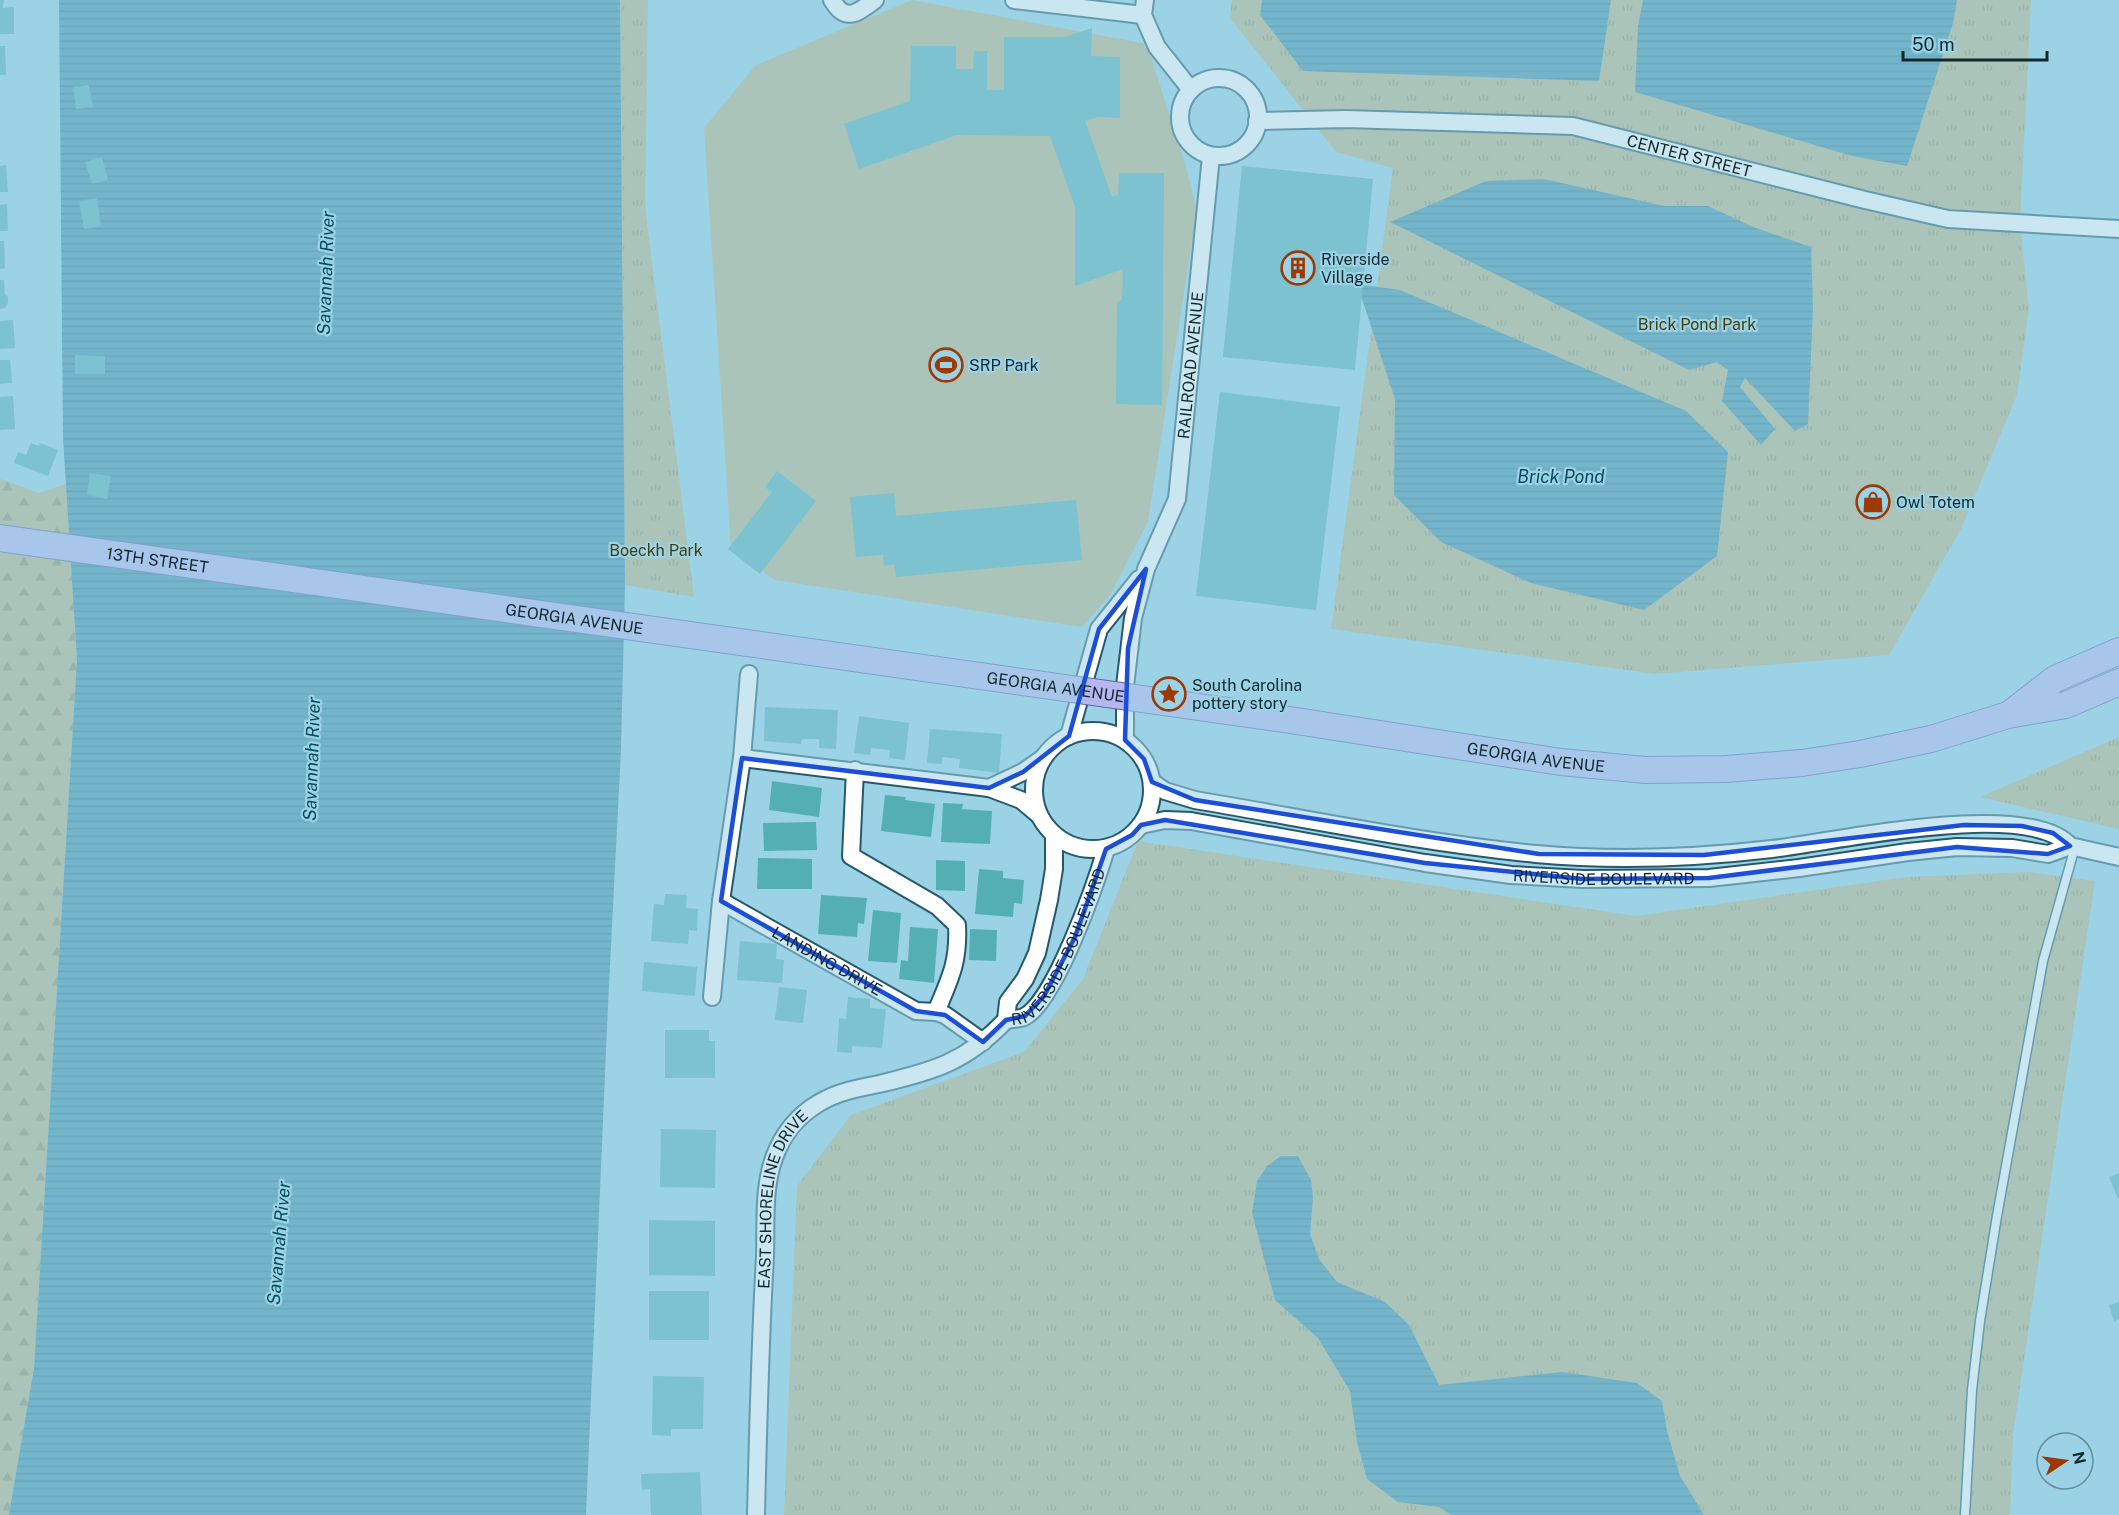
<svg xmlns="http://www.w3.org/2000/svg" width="2119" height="1515" font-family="'Public Sans',sans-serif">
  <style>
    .grass { fill: url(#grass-tufts) }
    .forest { fill: url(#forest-firs) }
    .garden { fill: #bab483 }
    .water { fill: url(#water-rules) }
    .building { fill: #54afb5 }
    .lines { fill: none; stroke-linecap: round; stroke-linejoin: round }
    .lane-casing { stroke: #245a6b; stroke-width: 11 }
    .street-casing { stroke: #245a6b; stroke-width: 20 }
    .primary-casing { stroke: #5e66a6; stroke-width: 28 }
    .lane { stroke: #fff; stroke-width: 8 }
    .street { stroke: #fff; stroke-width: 16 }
    .primary { stroke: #b7b7f0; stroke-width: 26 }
    .primary-bridge-casing { stroke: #5e66a6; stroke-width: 28; stroke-linecap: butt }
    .primary-bridge { stroke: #b7b7f0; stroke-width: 26 }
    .marked { fill: none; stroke: #1d4ed8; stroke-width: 4.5; stroke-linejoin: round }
    .labels { text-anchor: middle; stroke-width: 4.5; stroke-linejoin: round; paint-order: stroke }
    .street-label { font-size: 16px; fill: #11282f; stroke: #9cd2e6 }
    .poi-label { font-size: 16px; fill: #11282f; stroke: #9cd2e6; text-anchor: start }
    .park-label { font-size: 16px; fill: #453e08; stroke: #9cd2e6 }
    .water-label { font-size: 18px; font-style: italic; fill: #044c5f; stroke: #9cd2e6 }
  </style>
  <defs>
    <pattern id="grass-tufts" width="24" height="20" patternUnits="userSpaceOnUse" patternTransform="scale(1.5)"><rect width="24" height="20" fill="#bab483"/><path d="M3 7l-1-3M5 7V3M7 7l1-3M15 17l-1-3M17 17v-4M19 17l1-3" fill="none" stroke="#96926c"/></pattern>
    <pattern id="forest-firs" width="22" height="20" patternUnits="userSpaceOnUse" patternTransform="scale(1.5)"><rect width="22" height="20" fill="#bab483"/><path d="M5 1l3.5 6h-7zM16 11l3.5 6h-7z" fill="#96926c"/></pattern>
    <pattern id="water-rules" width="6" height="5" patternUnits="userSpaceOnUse" patternTransform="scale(1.5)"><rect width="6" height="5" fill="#4292ac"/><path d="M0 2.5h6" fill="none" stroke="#36778c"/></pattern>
  </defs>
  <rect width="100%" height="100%" fill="#9cd2e6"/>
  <path class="grass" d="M620,0h28l-3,206 49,391 -69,-12z
    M1232,0h799l-11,224 9,85 -12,86 -56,134 -72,126 -234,19 -324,-45 62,-461 -57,-16 -106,-134z
    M2119,737v92l-139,-32z
    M1138,841l498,75 271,-39 122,-5 66,9 -82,553 -3,81h-1226l13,-329 54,-71 173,-63 59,-73z"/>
  <path class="forest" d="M0,479l39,14 27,-9 11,176 -43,708 -25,147h-9z"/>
  <path class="garden" d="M912,0l235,44 39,123 11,43 -49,311 -37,73 -29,33 -307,-47 -44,-32 -27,-420 52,-63z"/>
  <path class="water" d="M59,0h561l5,585 -4,165 -13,255 -22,510h-577l25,-147 43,-708 -14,-222z
    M1262,0h349l-12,81 -296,-10 -43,-56z
    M1643,0h314l-4,23 -46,143 -55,-10 -217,-64 3,-66z
    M1544,179l120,27h44l45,21 58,20 2,60 -5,117 -13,7 -50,-53 -5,9 35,42 -14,16 -39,-44 6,-31 -11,-8 -28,8 -299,-148 96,-41z
    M1357,284l43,6 286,121 42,41 -11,104 -73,54 -113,-27 -90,-41 -47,-47 1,-96z
    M1281,1156h17l13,24 2,18 -3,36 9,25 18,23 48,20 24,23 30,60 123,-13 75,11 25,18 5,30 13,45 24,39h-253l-12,-8 -41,-5 -31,-23 -10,-37 -7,-51 -32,-53 -43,-38 -23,-87 5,-32 10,-15z"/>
  <path class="building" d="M0,0h4l-1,8 11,-1v27h-14z
    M1092,28l-1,28 29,1v61l-23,-1 -12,4 27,76 6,-2 1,-22h45l-2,232 -46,-1 1,-102 5,-2 1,-31 -48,17v-79l-25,-71 -93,-1 -98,34 -15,-45 66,-23 1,-55h45v23h17l1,-18h13v39h17v-53h61z
    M0,46h5l1,29h-6z
    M89,85l4,22 -17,2 -3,-22z
    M102,157l6,23 -16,4 -7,-22z
    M6,165l2,27h-8v-26z
    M1242,166l131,13 -18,191 -132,-13z
    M97,198l4,28 -17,3 -5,-28z
    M7,204l1,27h-8v-26z
    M0,241h4l1,27 -5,1z
    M0,280h4l1,14 3,3v6l-3,5 -5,1z
    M13,320l2,28 -15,1v-28z
    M75,355l30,1v18h-30z
    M0,360h10l2,23 -12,1z
    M1220,392l120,15 -24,203 -120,-14z
    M13,396l2,33 -15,1v-33z
    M31,443l8,3 1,-3 18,7 -10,26 -34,-13 4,-11 8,3z
    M777,471l39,30 -56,73 -32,-25 44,-57 -7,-5z
    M90,473l21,3 -4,23 -20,-4z
    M894,493l2,23 180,-16 6,60 -186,17 -2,-13 -10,2 -1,-11 -27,2 -6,-60z
    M765,707l73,3 -2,39 -17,-1v-9h-17l-1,5 -37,-3z
    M859,716l50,7 -4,37 -16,-2 1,-8 -19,-2 -1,7 -16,-2z
    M930,729l72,5 -3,39 -40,-5 1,-9 -18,-2v7l-15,-1z
    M772,781l50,7 -3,29 -50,-7z
    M885,795l21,2 -1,3 30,4 -4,33 -50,-6z
    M943,803l20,1 -1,5 30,2 -2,33 -49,-2z
    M816,822l1,28 -53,1 -1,-28z
    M758,858l54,1v30h-55z
    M936,860l29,1v30l-29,-1z
    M979,869l24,2v7l21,2 -2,24 -8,-1 -1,14 -38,-3z
    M665,894l22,1 -1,13 12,1 -1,22 -8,-1 -1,14 -37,-3 3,-37 10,1z
    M821,895l46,3 -3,26 -6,-1 -1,14 -39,-3z
    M873,910l28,3 -4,50 -29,-2z
    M910,927l28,2 -4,54 -35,-4 2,-19 7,1z
    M970,929l27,1 -1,31 -27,-1z
    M740,941l37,3 -1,15 8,1 -2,23 -45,-3z
    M644,962l53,5 -2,29 -53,-5z
    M779,987l28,3 -4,33 -28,-3z
    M848,997l22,2v9l16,1 -4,39 -30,-2v7l-15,-1 2,-34 7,1z
    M665,1030h44v11h6v37h-50z
    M661,1129l55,1 -1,58 -55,-1z
    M2119,1173v28l-10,-24z
    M649,1220l66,1v55l-66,-1z
    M649,1291h60v49h-60z
    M2119,1302v17l-5,2 -5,-16z
    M653,1376l51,1 -1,52h-32v7l-19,-1z
    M700,1472l2,43h-51l-1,-26 -8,1 -1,-16z"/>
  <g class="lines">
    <defs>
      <path id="lane" d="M1965,1515l7,-125 8,-69 17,-105 46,-255 32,-114"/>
      <g id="street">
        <path d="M832,0c14,24 26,12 43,0"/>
        <path d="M1014,0l129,15"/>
        <path d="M1145,0l-2,15 14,32 34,43"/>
        <circle cx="1219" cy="117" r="39"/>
        <path id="s1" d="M1257,121l89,-2 227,7 292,74 83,19 171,10"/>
        <circle cx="1093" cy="790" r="59"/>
        <path d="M1069,736l30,-107 40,-50"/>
        <path id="s2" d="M1125,740v-54l8,-68 13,-49 31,-70 34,-343"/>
        <path d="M742,758l7,-84"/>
        <path d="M855,770l-4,86 86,50 20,19c2,37 -7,54 -21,87"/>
        <path d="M1152,782l13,9 30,9c113,19 227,43 341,54 78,7 159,4 236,-5 61,-7 256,-51 298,-3"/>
        <path d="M989,788l34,-16 20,-14"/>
        <path id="s3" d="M1141,825l24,-5 26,1 234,42 86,12 72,4 126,-1 90,-10 109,-16 49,-5 55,1 36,6 22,-8 49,11"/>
        <path id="s4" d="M721,901l195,110 20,1 9,3 38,27"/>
        <path d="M712,997l9,-96 21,-143 247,30 32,12 18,15"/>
        <path id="s5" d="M1006,1020c5,-1 13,-1 18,-3 31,-15 72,-134 82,-168"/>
        <path d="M1006,1020l2,-18 17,-23 12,-26 12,-53 5,-31v-34"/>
        <path id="s6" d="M756,1515c2,-86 4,-172 9,-258 1,-32 -2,-69 9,-99 8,-23 24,-43 45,-55 18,-11 39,-15 60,-19 55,-13 87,-22 127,-64"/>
      </g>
      <g id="primary">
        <path id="s7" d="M0,538l315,44"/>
        <path d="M2011,713l44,-34 64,-28"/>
        <path id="s8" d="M1277,718l284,44 84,8 81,-1 76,-6 58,-9 71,-15 77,-24 58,-10 53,-23"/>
      </g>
    </defs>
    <use href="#lane" class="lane-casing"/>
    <use href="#street" class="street-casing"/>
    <use href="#primary" class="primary-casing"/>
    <use href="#lane" class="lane"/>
    <use href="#street" class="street"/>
    <use href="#primary" class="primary"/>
    <defs>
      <g id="primary-bridge">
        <path id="s9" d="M315,582l962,136"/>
      </g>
    </defs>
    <use href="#primary-bridge" class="primary-bridge-casing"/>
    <use href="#primary-bridge" class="primary-bridge"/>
  </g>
  <path d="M0 0H2119V1515H0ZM1146,569l-18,79 -3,92 19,19 8,23 43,18 344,54 165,1 260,-30 58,1 31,7 17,13 -22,8 -91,-7 -248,31 -126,1 -158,-16 -260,-43 -24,5 -9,10 -26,14 -31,88 -31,59 -19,20 -19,4 -23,22 -38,-27 -29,-4 -195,-110 21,-143 247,30 34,-16 46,-36 30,-107z" fill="#9cd2e6" fill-opacity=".55" fill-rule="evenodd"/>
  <path class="marked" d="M1146,569l-18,79 -3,92 19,19 8,23 43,18 344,54 165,1 260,-30 58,1 31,7 17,13 -22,8 -91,-7 -248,31 -126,1 -158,-16 -260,-43 -24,5 -9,10 -26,14 -31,88 -31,59 -19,20 -19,4 -23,22 -38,-27 -29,-4 -195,-110 21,-143 247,30 34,-16 46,-36 30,-107z"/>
  <defs>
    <symbol id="building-ring" viewBox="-11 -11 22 22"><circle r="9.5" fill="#9cd2e6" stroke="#9d3902" stroke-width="1.5"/><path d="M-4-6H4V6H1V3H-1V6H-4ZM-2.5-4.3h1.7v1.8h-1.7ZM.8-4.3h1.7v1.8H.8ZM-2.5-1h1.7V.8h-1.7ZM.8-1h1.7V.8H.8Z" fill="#9d3902"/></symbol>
    <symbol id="stadium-ring" viewBox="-11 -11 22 22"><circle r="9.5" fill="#9cd2e6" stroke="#9d3902" stroke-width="1.5"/><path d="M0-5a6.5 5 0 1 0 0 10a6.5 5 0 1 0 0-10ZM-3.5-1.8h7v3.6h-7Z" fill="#9d3902"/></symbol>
    <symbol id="shop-ring" viewBox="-11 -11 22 22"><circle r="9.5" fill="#9cd2e6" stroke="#9d3902" stroke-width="1.5"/><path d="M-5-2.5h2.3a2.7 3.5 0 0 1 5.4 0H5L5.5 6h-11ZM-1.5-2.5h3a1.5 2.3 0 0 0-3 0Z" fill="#9d3902"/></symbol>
    <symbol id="sight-ring" viewBox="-11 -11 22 22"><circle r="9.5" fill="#9cd2e6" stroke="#9d3902" stroke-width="1.5"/><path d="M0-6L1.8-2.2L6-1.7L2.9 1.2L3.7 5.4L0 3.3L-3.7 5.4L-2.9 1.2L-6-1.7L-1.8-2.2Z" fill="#9d3902"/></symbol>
  </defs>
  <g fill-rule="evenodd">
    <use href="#building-ring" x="1279" y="249" width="38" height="38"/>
    <use href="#stadium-ring" x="927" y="346" width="38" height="38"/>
    <use href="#shop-ring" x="1854" y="483" width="38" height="38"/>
    <use href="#sight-ring" x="1150" y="675" width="38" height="38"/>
  </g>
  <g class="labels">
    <g class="street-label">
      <text dy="6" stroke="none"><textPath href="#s1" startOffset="436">CENTER STREET</textPath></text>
      <text dy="6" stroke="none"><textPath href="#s2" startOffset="384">RAILROAD AVENUE</textPath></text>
      <text dy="6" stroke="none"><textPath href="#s7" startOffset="159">13TH STREET</textPath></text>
      <text dy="6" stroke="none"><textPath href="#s9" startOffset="262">GEORGIA AVENUE</textPath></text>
      <text dy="6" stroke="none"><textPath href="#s9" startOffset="748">GEORGIA AVENUE</textPath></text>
      <text dy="6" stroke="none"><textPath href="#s8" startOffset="262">GEORGIA AVENUE</textPath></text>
      <text dy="6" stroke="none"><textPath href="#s3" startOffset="468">RIVERSIDE BOULEVARD</textPath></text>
      <text dy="6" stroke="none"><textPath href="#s5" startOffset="96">RIVERSIDE BOULEVARD</textPath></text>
      <text dy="6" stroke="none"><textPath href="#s4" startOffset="122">LANDING DRIVE</textPath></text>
      <text dy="6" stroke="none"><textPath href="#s6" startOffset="320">EAST SHORELINE DRIVE</textPath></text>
    </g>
    <g class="poi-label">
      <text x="1321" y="265">Riverside<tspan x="1321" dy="18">Village</tspan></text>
      <text x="969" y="371">SRP Park</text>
      <text x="1896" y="508">Owl Totem</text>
      <text x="1192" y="691">South Carolina<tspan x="1192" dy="18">pottery story</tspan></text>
    </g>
    <g class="park-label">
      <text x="1697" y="330">Brick Pond Park</text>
      <text x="656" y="556">Boeckh Park</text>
    </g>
    <g class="water-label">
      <text transform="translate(326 273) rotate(-88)" y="6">Savannah River</text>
      <text x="1561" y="483">Brick Pond</text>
      <text transform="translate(312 759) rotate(-88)" y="6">Savannah River</text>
      <text transform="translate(279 1243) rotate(-85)" y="6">Savannah River</text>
    </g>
  </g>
  <g transform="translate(2065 1461) rotate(77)"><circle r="28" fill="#9cd2e6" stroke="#648e9d" stroke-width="1.5"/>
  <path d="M0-4.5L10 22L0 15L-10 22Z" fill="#9d3902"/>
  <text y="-9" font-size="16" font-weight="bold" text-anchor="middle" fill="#11282f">N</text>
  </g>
  <path d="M1903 51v9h144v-9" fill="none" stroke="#11282f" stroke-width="3"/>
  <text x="1912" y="51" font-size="18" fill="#11282f" stroke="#9cd2e6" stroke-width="4.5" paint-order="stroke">50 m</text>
</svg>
